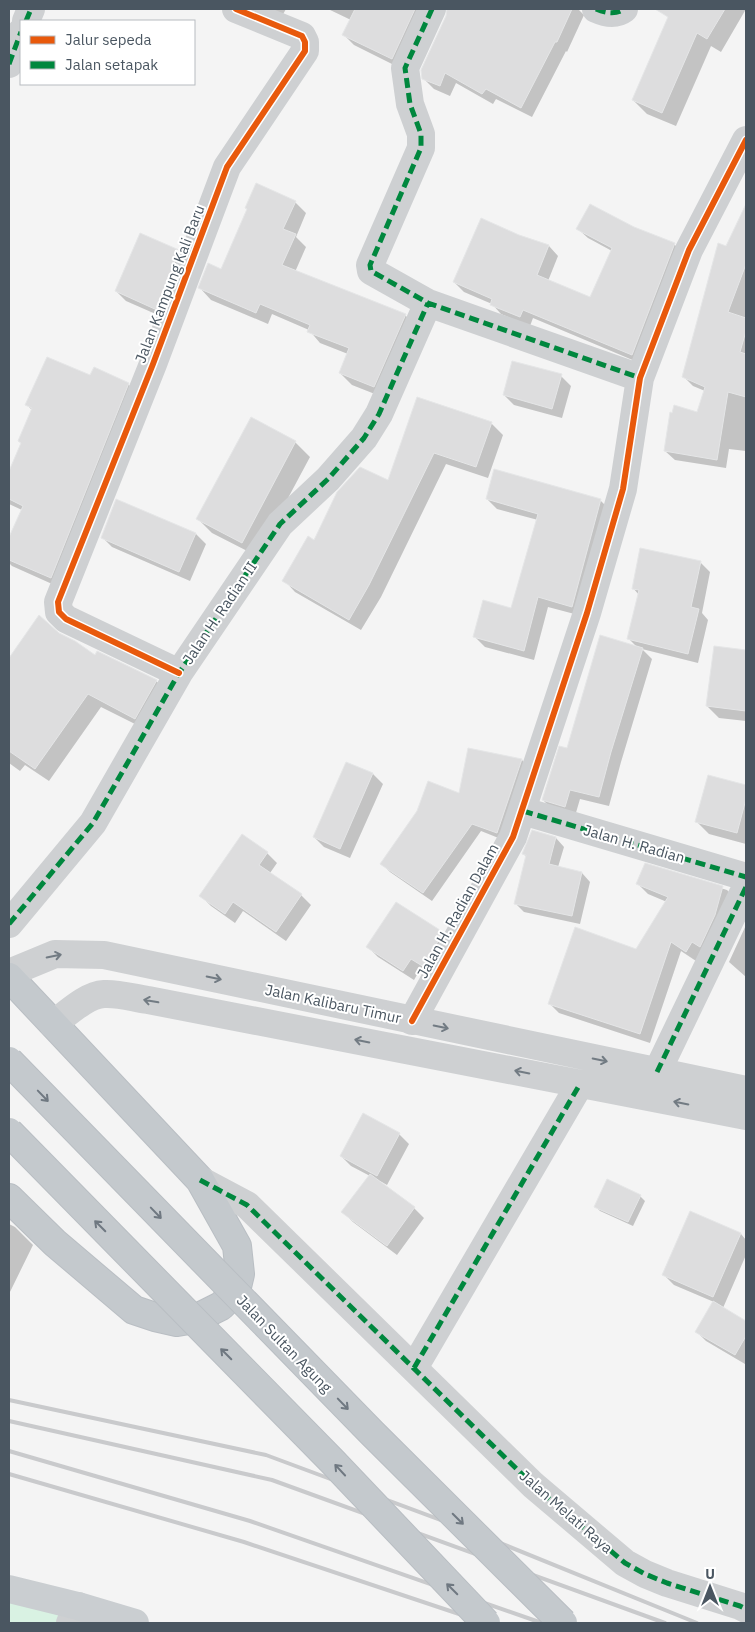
<svg xmlns="http://www.w3.org/2000/svg" width="755" height="1632" font-family="'IBM Plex Sans',sans-serif">
  <style>
    .green { fill: #d9f2e3 }
    .shadow { fill: #0003 }
    .building { fill: #ddddde; stroke: #e5e6e7 }
    .lines { fill: none; stroke-linecap: round; stroke-linejoin: round }
    .trunk-casing { stroke: #b9bec3; stroke-width: 30 }
    .minor { stroke: #ced0d2; stroke-width: 28 }
    .tertiary { stroke: #ced0d2; stroke-width: 28 }
    .primary { stroke: #caced1; stroke-width: 28 }
    .trunk { stroke: #c4c9cd; stroke-width: 28 }
    .rail { stroke: #c9cacc; stroke-width: 4 }
    .trunk-bridge-casing { stroke: #b9bec3; stroke-width: 30; stroke-linecap: butt }
    .trunk-bridge { stroke: #c4c9cd; stroke-width: 28 }
    .quiet { stroke: #00873e; stroke-width: 5; stroke-dasharray: 10 5; stroke-linecap: butt }
    .cycleway-casing { stroke: #fff; stroke-width: 9 }
    .cycleway { stroke: #e8590c; stroke-width: 6 }
    .oneway { stroke: #727b83 }
    .oneway2 { stroke: #6f7881 }
    .labels { text-anchor: middle; stroke-width: 4; stroke-linejoin: round; paint-order: stroke }
    .street-label { font-size: 15px; fill: #4a5661; stroke: #fff }
  </style>
  <rect width="100%" height="100%" fill="#f4f4f4"/>
  <path class="green" d="M9,1589l69,17 -8,17h-61z"/>
  <path class="shadow" d="M264,9h22l-4,7z
    M328,9h103l-29,60 -48,-24 -10,-10 7,-15z
    M448,9h130l6,6 -17,37 -1,-1 -34,66 -36,-18 -3,5 -37,-21 -6,13 -16,-7 -11,-11 25,-63z
    M666,9h80l-25,43 -10,-6 -35,80 -29,-12 -14,-14 36,-82 -5,-5z
    M295,202l11,11 -10,24 10,10 -11,25 110,43 12,12 -32,71 -33,-13 -12,-12 8,-19 -28,-11 -11,-13 -37,-16 -4,10 -57,-24 -11,-12 22,-17z
    M746,207v244l-17,-2 -3,19 -51,-8 -10,-9 33,-38 7,-22 -12,-5 -10,-10 43,-128z
    M633,228l41,16 10,10 -42,110 -109,-46 -3,8 -29,-12 -9,-10 -28,-12 -10,-10 65,-46 30,10 9,10 -10,25 43,18 21,-48 -24,-13 -10,-9z
    M178,252l10,10 -21,57 -41,-18 -10,-10z
    M561,376l10,10 -9,32 -48,-13 -10,-10z
    M91,377l37,7 10,10 -77,194 -49,-22 -3,-3v-23l13,-30 -13,-6v-30l13,-30 10,-34 -5,-5z
    M418,399l73,24 12,12 -15,43 -42,-14 -65,133 -20,33 -66,-38 -11,-12 31,-39 74,-59z
    M251,419l44,23 15,15 -53,99 -45,-23 -14,-14z
    M487,499l113,1 10,10 -28,106 -34,-9 -14,53 -49,-13 -10,-10 36,-28 27,-89 -41,-11z
    M117,500l79,34 10,10 -16,37 -78,-34 -10,-10z
    M700,562l10,10 -8,41 6,7 -10,43 -56,-14 10,10 -31,103 -12,44 -29,-7 -5,17 -22,-6 -10,-10 25,-50 70,-102 -10,-10 11,-43 -6,-7z
    M715,647l31,4v70l-27,-3 -12,-12z
    M9,656l2,2 85,-1 60,24 14,13 -21,37 -48,-24 -52,74 -24,-16 -5,6 -11,-8z
    M469,749l53,11 8,9 -24,72 -25,-10 -49,70 -42,-29 -8,-8 78,-70z
    M346,763l27,11 10,10 -33,74 -26,-11 -10,-10z
    M709,777l37,10v57l-37,-10 -12,-12z
    M556,838l8,9 -6,20 24,6 8,9 -10,42 -56,-12 -9,-9 12,-46 -4,-3z
    M267,853l10,10 -7,10 31,22 10,10 -25,36 -43,-30 -8,12 -24,-17 -10,-10z
    M645,865l82,25 10,10 -41,61 -15,-10 -31,92 -91,-30 -10,-10 88,-53 30,-48 -19,-8 -10,-10z
    M746,925v52l-17,-15z
    M442,933l10,10 -18,33 -13,-8 -7,12 -36,-23 -10,-10z
    M399,1134l10,10 -22,41 -7,-4 -1,1 35,26 10,10 -27,37 -44,-33 -10,-10 27,-36 -19,-10 -10,-10z
    M640,1196l5,5 -12,25 -33,-15 -5,-5z
    M691,1213l50,21 5,6v15l-23,53 23,14 -1,42 -39,-23 -10,-10 18,-29 -40,-17 -10,-10z
    M9,1224l6,3 18,18 -24,49z"/>
  <path class="building" d="M355,9h60l-23,50 -50,-24z
    M447,9h125l-15,33h-2l-34,66 -35,-19 -4,5 -37,-21 -5,13 -18,-7 -1,-9 25,-54z
    M655,9h70l-18,30 -10,-6 -35,80 -30,-13 36,-83z
    M256,183l40,18 -13,28 13,5 -14,31 124,49 -32,73 -35,-14 10,-25 -42,-16 3,-7 -50,-21 -4,9 -58,-25 10,-25 13,6 26,-60 -2,-1z
    M590,204l44,23 41,16 -43,112 -109,-45 -3,7 -30,-12 2,-6 -39,-17 28,-64 38,17 30,10 -12,30 53,22 22,-49 -36,-19z
    M746,204v60l-18,48 18,6v13l-6,21 6,2v43l-18,-5 -11,68 -53,-9 6,-39 2,1 2,-8 23,7 8,-25 -23,-10 36,-134 8,3z
    M140,233l39,17 -22,60 -42,-19z
    M47,357l43,18 4,-8 35,16 -78,195 -42,-18v-23l14,-31 -14,-7v-28l12,-28 -3,-2 14,-33 -7,-3z
    M512,361l50,13 -10,35 -49,-14z
    M417,397l75,25 -16,45 -42,-14 -65,132 -20,35 -67,-39 26,-45 6,4 23,-48 23,-25 28,13z
    M251,417l45,24 -54,102 -46,-24z
    M494,469l107,30 -29,108 -34,-10 -14,54 -51,-14 10,-37 28,8 27,-94 -52,-15z
    M116,499l80,34 -17,39 -78,-34z
    M640,548l61,13 -10,46 8,2 -11,45 -61,-15 12,-49 -7,-1z
    M39,615l20,18 16,8 20,14 2,-4 60,29 -22,39 -47,-25 -53,75 -26,-18v-93z
    M600,635l43,13 -32,104 -12,45 -29,-7 -5,17 -23,-7 17,-54 8,2z
    M714,646l32,4v61l-40,-5z
    M468,748l54,11 -25,74 -25,-9 -49,69 -43,-29 37,-53 11,-30 31,12z
    M346,762l27,11 -33,76 -27,-12z
    M708,775l38,10v14l-9,34 -42,-11z
    M532,830l24,7 -7,27 33,8 -10,44 -58,-12 12,-49 -4,-1z
    M242,834l26,18 -9,13 43,29 -26,38 -43,-30 -8,12 -26,-18z
    M645,863l78,23 -8,29 -15,32 -8,-5 -6,10 -15,-10 -31,92 -92,-30 27,-77 61,22 32,-52 -32,-13z
    M396,902l47,30 -19,35 -13,-8 -8,12 -37,-24z
    M363,1113l37,20 -23,43 -37,-20z
    M370,1174l45,33 -28,39 -46,-34z
    M607,1179l34,16 -13,27 -34,-15z
    M690,1211l51,22 -28,64 -51,-22z
    M713,1301l33,20v15l-11,19 -40,-23z"/>
  <g class="lines">
    <defs>
      <path id="trunk" d="M9,977l191,203 37,66 3,28 -4,17 -15,15 -26,13 -18,3 -22,-5 -21,-7 -79,-67 -46,-45"/>
    </defs>
    <use href="#trunk" class="trunk-casing"/>
    <path class="minor" d="M432,9l-27,59 5,36 11,30v14l-51,117 1,6 57,32 212,75
      M596,9c9,4 20,6 28,0
      M26,21l5,-12
      M9,64l12,-32
      M179,673l-113,-54 -7,-7 -1,-10 95,-238 74,-197 78,-116v-9l-3,-6 -66,-27
      M523,811l223,66
      M9,924l84,-101 86,-150 101,-149 48,-45 36,-41 15,-24 49,-111
      M412,1021l101,-184 74,-224 36,-124 17,-111 49,-128 57,-110
      M657,1072l89,-185
      M200,1180l47,25 286,280 92,78 20,11 22,9 73,23 6,3
      M414,1368l166,-284
      M70,1623l8,-17"/>
    <path class="tertiary" d="M9,973l46,-19 49,1 642,135
      M53,1024c14,-10 33,-29 51,-30 14,-1 30,4 44,6l598,116"/>
    <path class="primary" d="M9,1589l69,17 57,17"/>
    <use href="#trunk" class="trunk"/>
    <path class="rail" d="M9,1400l257,55 207,77 224,91
      M9,1421l263,59 393,143
      M9,1451l241,70 292,102
      M9,1474l235,68 242,81"/>
    <defs>
      <path id="trunk-bridge" d="M9,1061l363,372 191,190
        M9,1132l323,329 154,162"/>
    </defs>
    <use href="#trunk-bridge" class="trunk-bridge-casing"/>
    <use href="#trunk-bridge" class="trunk-bridge"/>
    <path class="quiet" d="M432,9l-27,59 5,36 11,30v14l-51,117 1,6 57,32 212,75
      M596,9c9,4 20,6 28,0
      M26,21l5,-12
      M9,64l12,-32
      M523,811l223,66
      M9,924l84,-101 86,-150 101,-149 48,-45 36,-41 15,-24 49,-111
      M657,1072l89,-185
      M200,1180l47,25 286,280 92,78 20,11 22,9 73,23 6,3
      M414,1368l166,-284"/>
    <defs>
      <path id="cycleway" d="M179,673l-113,-54 -7,-7 -1,-10 95,-238 74,-197 78,-116v-9l-3,-6 -66,-27
        M412,1021l101,-184 74,-224 36,-124 17,-111 49,-128 57,-110"/>
    </defs>
    <use href="#cycleway" class="cycleway-casing"/>
    <use href="#cycleway" class="cycleway"/>
  </g>
  <defs><path id="oneway-shaft" d="M-6 0H5M1.5-3L5.5 0L1.5 3" fill="none" stroke-width="1.6" stroke-linecap="round" stroke-linejoin="round" transform="scale(1.25)"/></defs>
  <g class="oneway">
    <use href="#oneway-shaft" transform="translate(54 956) rotate(-12)"/>
    <use href="#oneway-shaft" transform="translate(214 978) rotate(12)"/>
    <use href="#oneway-shaft" transform="translate(151 1001) rotate(-170)"/>
    <use href="#oneway-shaft" transform="translate(441 1027) rotate(12)"/>
    <use href="#oneway-shaft" transform="translate(362 1041) rotate(-169)"/>
    <use href="#oneway-shaft" transform="translate(600 1060) rotate(12)"/>
    <use href="#oneway-shaft" transform="translate(522 1072) rotate(-169)"/>
    <use href="#oneway-shaft" transform="translate(681 1103) rotate(-169)"/>
  </g>
  <g class="oneway2">
    <use href="#oneway-shaft" transform="translate(43 1096) rotate(46)"/>
    <use href="#oneway-shaft" transform="translate(156 1213) rotate(46)"/>
    <use href="#oneway-shaft" transform="translate(100 1226) rotate(-135)"/>
    <use href="#oneway-shaft" transform="translate(226 1354) rotate(-135)"/>
    <use href="#oneway-shaft" transform="translate(343 1404) rotate(46)"/>
    <use href="#oneway-shaft" transform="translate(340 1470) rotate(-133)"/>
    <use href="#oneway-shaft" transform="translate(458 1519) rotate(45)"/>
    <use href="#oneway-shaft" transform="translate(452 1589) rotate(-135)"/>
  </g>
  <g class="labels">
    <g class="street-label">
      <text transform="translate(170 284) rotate(-69)" y="5">Jalan Kampung Kali Baru</text>
      <text transform="translate(220 613) rotate(-56)" y="5">Jalan H. Radian II</text>
      <text transform="translate(634 844) rotate(16)" y="5">Jalan H. Radian</text>
      <text transform="translate(458 911) rotate(-61)" y="5">Jalan H. Radian Dalam</text>
      <text transform="translate(333 1004) rotate(12)" y="5">Jalan Kalibaru Timur</text>
      <text transform="translate(284 1344) rotate(46)" y="5">Jalan Sultan Agung</text>
      <text transform="translate(566 1512) rotate(41)" y="5">Jalan Melati Raya</text>
    </g>
  </g>
  <rect width="755" height="1632" fill="none" stroke="#4a5661" stroke-width="20"/>
  <rect x="20" y="20" width="175" height="65" fill="#ffffff" stroke="#b7bbc0"/>
  <rect x="30" y="36" width="25" height="8" fill="#e8590c" stroke="#b7bbc0"/>
  <text x="65" y="45" font-size="15" fill="#4a5661">Jalur sepeda</text>
  <rect x="30" y="61" width="25" height="8" fill="#00873e" stroke="#b7bbc0"/>
  <text x="65" y="70" font-size="15" fill="#4a5661">Jalan setapak</text>
  <g transform="translate(710 1587)" stroke="#ffffff" stroke-width="4" paint-order="stroke">
  <path d="M0-4L9 19L0 12L-9 19Z" fill="#4a5661"/>
  <text y="-8" font-size="14" font-weight="bold" text-anchor="middle" fill="#4a5661">U</text>
  </g>
</svg>
